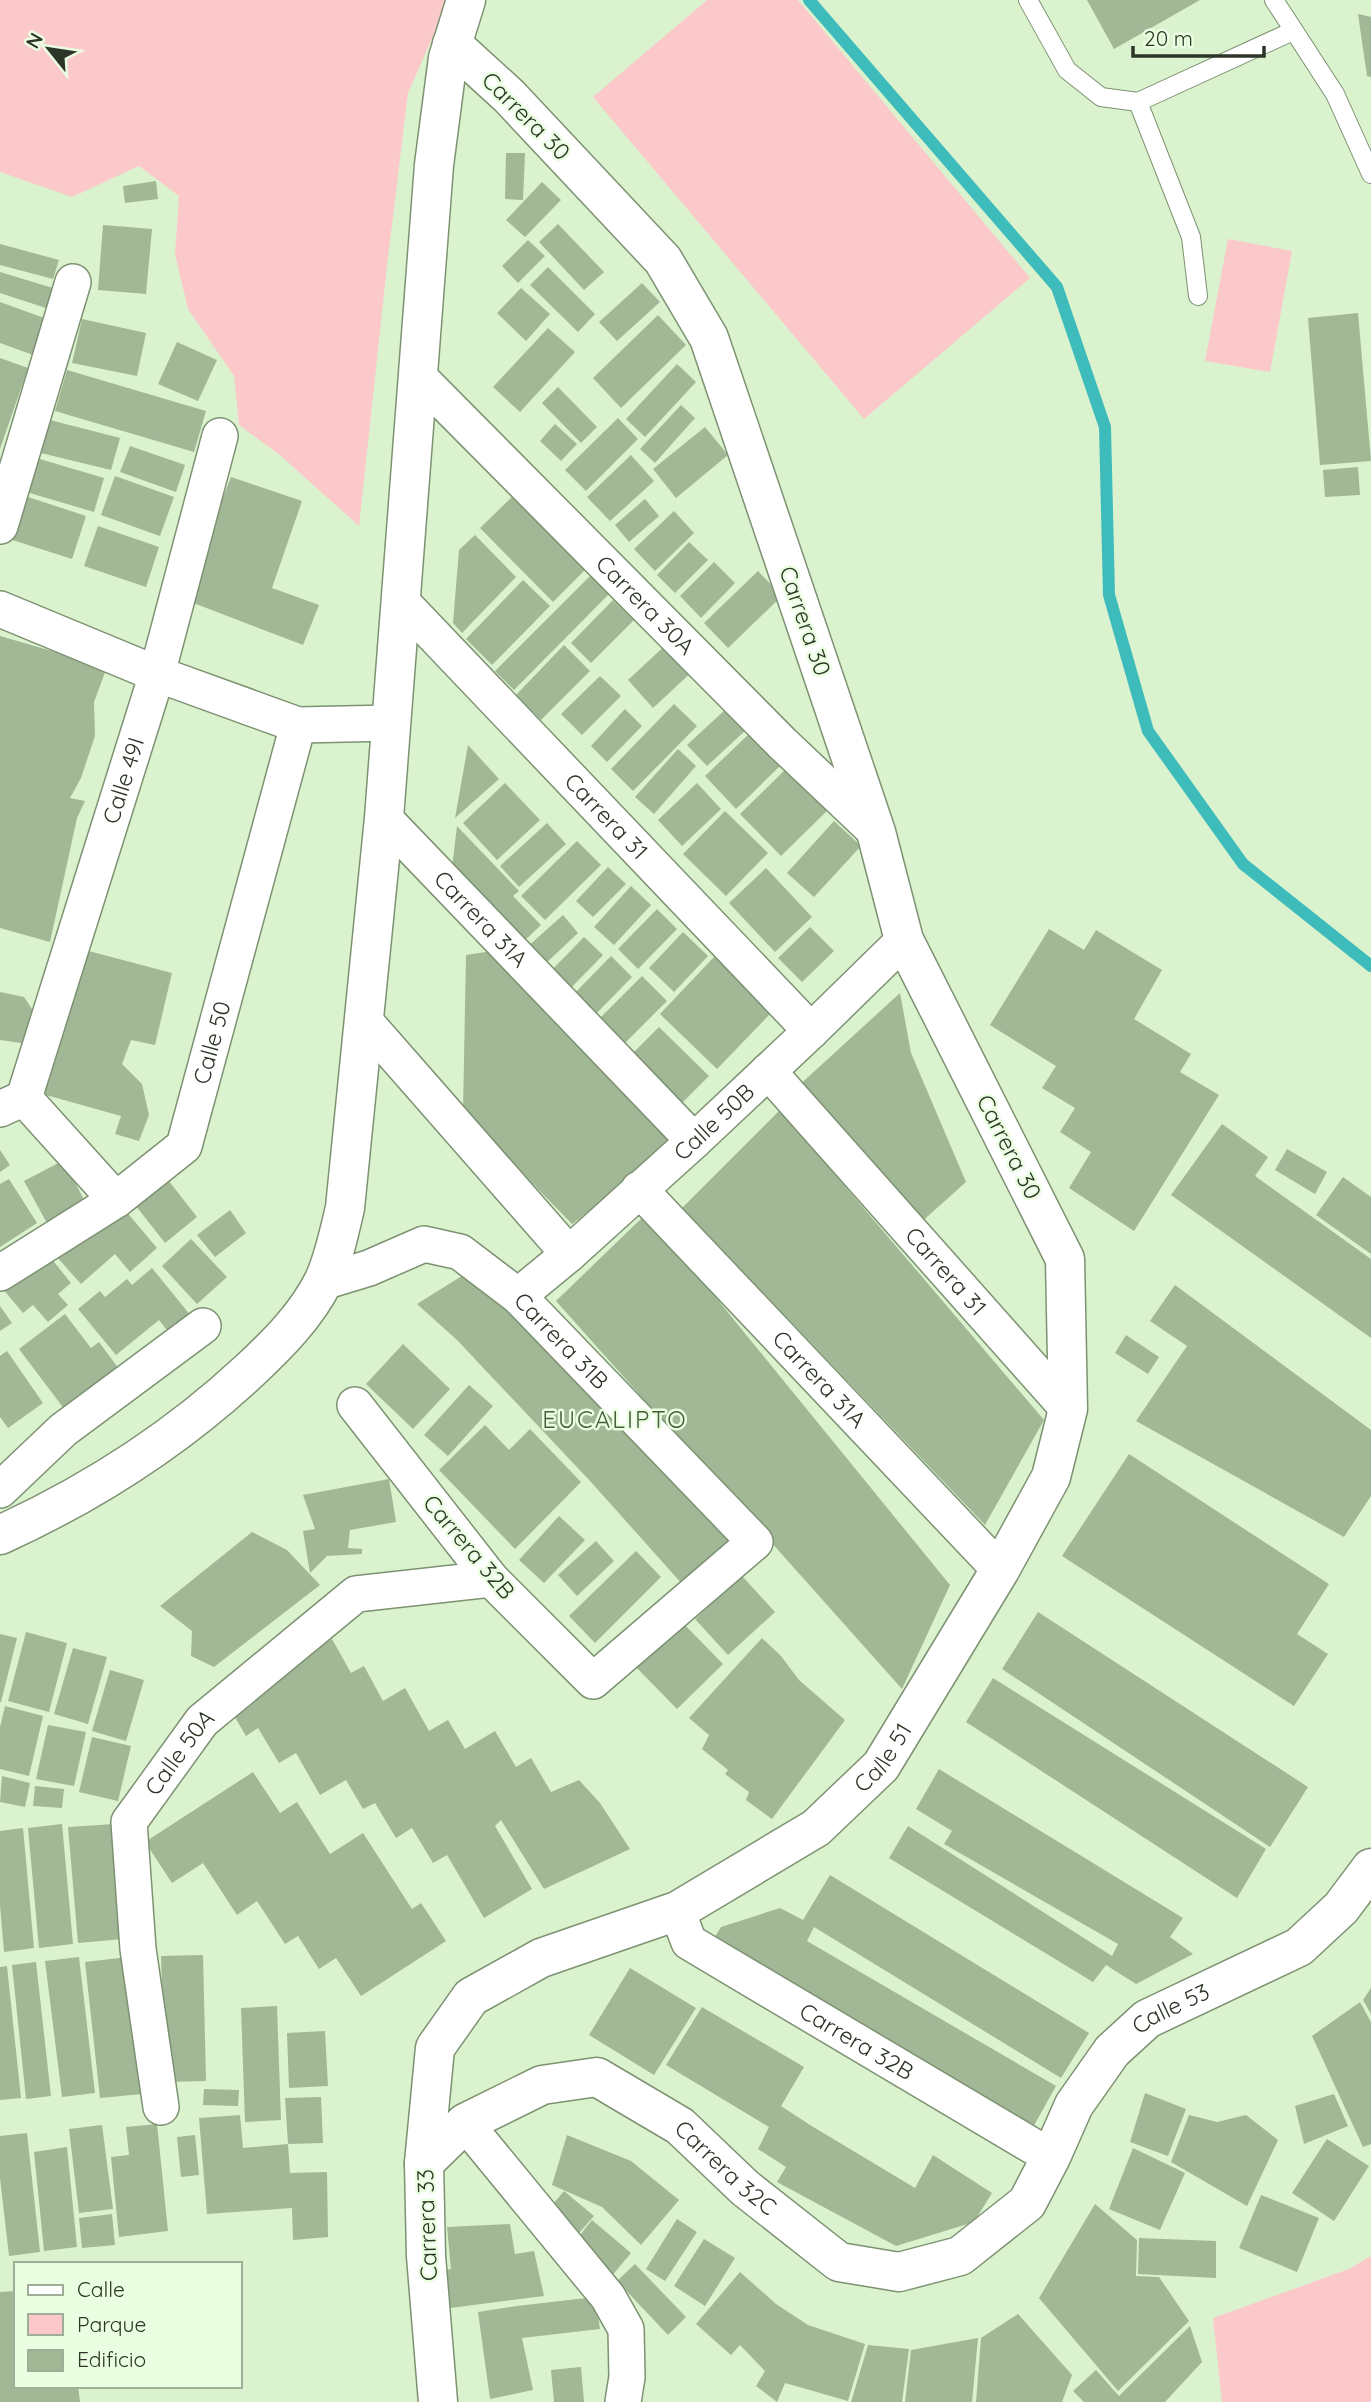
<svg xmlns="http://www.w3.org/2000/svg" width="1371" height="2402" font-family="Quicksand,sans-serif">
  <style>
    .green { fill: #fcc9cb }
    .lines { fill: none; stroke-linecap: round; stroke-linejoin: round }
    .stream { stroke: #3ebcbc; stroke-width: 12 }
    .building { fill: #a1b796 }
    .lane-casing { stroke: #7d9272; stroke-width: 20 }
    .street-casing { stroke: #7d9272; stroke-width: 38 }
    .secondary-casing { stroke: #7d9272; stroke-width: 41 }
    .lane { stroke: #fff; stroke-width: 18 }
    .street { stroke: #fff; stroke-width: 35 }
    .secondary { stroke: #fff; stroke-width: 38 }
    .labels { text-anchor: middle; stroke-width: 5; stroke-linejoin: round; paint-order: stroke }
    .street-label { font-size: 23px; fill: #2c3527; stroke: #eafee1 }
    .neighbourhood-label { font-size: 24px; letter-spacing: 2px; fill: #475b3d; stroke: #eafee1 }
  </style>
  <rect width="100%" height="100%" fill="#daf2ce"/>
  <path class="green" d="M0,0h449l-41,93 -21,173 -28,260 -78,-70 -42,-31 -5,-49 -46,-67 -13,-55 4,-58 -40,-30 -67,31 -72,-25z
    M707,0h91l232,278 -166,141 -271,-322z
    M1228,239l64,12 -22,121 -65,-11z
    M1371,2256v146h-149l-9,-84 136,-49z"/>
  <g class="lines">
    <path class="stream" d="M809,0l248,287 48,140 4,168 39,136 95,133 128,102"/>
  </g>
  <path class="building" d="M1087,0h113l-86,49z
    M1358,14l13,3v60l-4,-1z
    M506,153h19l-2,47 -18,-1z
    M156,181l2,18 -33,4 -2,-17z
    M542,182l19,18 -36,37 -19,-17z
    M558,224l46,48 -20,18 -45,-48z
    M103,225l49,4 -6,65 -48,-4z
    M528,240l17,16 -27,27 -16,-17z
    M0,244l59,16 -6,19 -53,-14z
    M548,267l47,47 -17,18 -48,-47z
    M0,272l53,16 -7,20 -46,-15z
    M642,283l18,19 -43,39 -18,-19z
    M521,288l29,26 -24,27 -29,-28z
    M0,302l47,17 -14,36 -33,-12z
    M1358,313l13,148 -51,4 -12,-147z
    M658,315l28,30 -65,63 -28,-30z
    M82,319l64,14 -9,43 -65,-13z
    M548,328l27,24 -55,60 -27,-25z
    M177,342l40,18 -19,41 -40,-17z
    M0,358l28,10 -28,81z
    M677,364l19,18 -51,55 -19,-18z
    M67,370l139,41 -12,41 -139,-41z
    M558,387l39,40 -16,16 -39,-40z
    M681,405l14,13 -40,45 -15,-14z
    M618,418l20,21 -52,52 -21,-21z
    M50,420l70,18 -9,32 -70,-17z
    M555,424l22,20 -16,17 -21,-20z
    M705,427l23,28 -52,43 -23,-29z
    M130,446l55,19 -9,27 -56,-20z
    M631,455l23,26 -44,40 -23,-24z
    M33,457l71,21 -10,34 -71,-21z
    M1358,467l2,28 -35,2 -2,-27z
    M115,476l59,21 -14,39 -59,-21z
    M231,477l71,24 -30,87 47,17 -16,40 -120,-46z
    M13,492l73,24 -14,43 -72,-23z
    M517,492l72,74 -36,36 -73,-74z
    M645,499l14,17 -30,26 -14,-17z
    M674,511l20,22 -39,38 -21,-22z
    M98,526l61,21 -13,40 -62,-21z
    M475,535l41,42 -54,56 -9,-10 6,-73z
    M689,542l19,18 -33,33 -18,-18z
    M714,562l21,21 -34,35 -21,-22z
    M758,571l24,25 -54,52 -24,-25z
    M593,573l18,19 -97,98 -19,-19z
    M523,580l27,26 -58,59 -26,-26z
    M613,600l21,20 -43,43 -20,-20z
    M0,636l107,31 -13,35 1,34 -14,42 -11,20 15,3 -8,17 -27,124 -50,-14z
    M671,640l25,28 -43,40 -25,-28z
    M564,645l26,26 -49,49 -25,-25z
    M600,676l21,20 -39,39 -21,-21z
    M674,704l23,22 -64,65 -22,-22z
    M727,708l20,21 -40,37 -20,-21z
    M625,709l17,17 -35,36 -16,-16z
    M749,734l31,32 -44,43 -31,-33z
    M468,745l31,34 -44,39z
    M678,749l18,17 -42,48 -19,-17z
    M793,762l41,42 -53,52 -41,-42z
    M505,783l35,37 -43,40 -34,-37z
    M697,783l24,26 -39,37 -24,-26z
    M725,811l43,42 -42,43 -43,-42z
    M834,821l27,25 -47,51 -27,-24z
    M547,823l19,21 -47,43 -19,-21z
    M457,826l62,65 -6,5 28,29 -19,18 -70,-75z
    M577,841l24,24 -56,55 -24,-24z
    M608,867l18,17 -33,33 -17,-16z
    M766,868l46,49 -37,35 -46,-49z
    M631,886l20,19 -37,40 -20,-18z
    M657,909l20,20 -39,40 -20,-20z
    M563,915l15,18 -36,34 -17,-18z
    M810,927l24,24 -32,31 -24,-24z
    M1049,929l35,21 12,-20 66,40 -28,49 57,35 -11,18 39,23 -85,136 -65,-43 22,-36 -31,-20 15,-24 -33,-20 14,-22 -66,-41z
    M683,932l25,24 -34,36 -25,-24z
    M584,937l19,18 -36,37 -19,-18z
    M81,949l91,24 -17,72 -24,-5 -9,24 20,20 7,31 -10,26 -24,-7 6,-18 -75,-21 -5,-21z
    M499,950l135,155 35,34 -43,46 -54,39 -109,-112 3,-157z
    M611,956l21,21 -43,44 -21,-21z
    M715,956l57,56 -55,57 -57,-55z
    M642,976l25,25 -48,48 -25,-25z
    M0,992l24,5 16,24 -5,24 -35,-5z
    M900,993l11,60 55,129 -48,43 -123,-136z
    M659,1027l50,49 -31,31 -50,-49z
    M780,1110l264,310 -59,105 -303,-317z
    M1222,1124l46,33 -13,19 116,83v79l-200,-143z
    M1287,1149l40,23 -12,22 -40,-24z
    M0,1150l10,15 -10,7z
    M64,1160l23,46 -38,21 -25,-46z
    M165,1176l32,41 -32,26 -33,-42z
    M1343,1177l28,20v57l-55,-39z
    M9,1179l28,44 -37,24v-63z
    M125,1210l32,38 -27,24 -15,-18 -34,30 -25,-28z
    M230,1210l16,23 -31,24 -18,-22z
    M647,1213l303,372 -48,104 -346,-388z
    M191,1239l36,38 -30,27 -35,-38z
    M46,1252l25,31 -13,11 10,11 -20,17 -15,-17 -10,8 -21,-25z
    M152,1268l39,48 -21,18 -11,-14 -43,35 -38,-46 22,-18 5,6 22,-18 5,6z
    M465,1274l46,25 228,246 -56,40 -92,-103 -134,-142 -40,-36z
    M1175,1285l196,145v66l-27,41 -208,-116 51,-75 -37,-25z
    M0,1306l12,17 -12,8z
    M65,1314l26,34 8,-6 20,27 -54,41 -46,-61z
    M1126,1335l33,22 -11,17 -33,-21z
    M403,1344l47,45 -37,40 -47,-45z
    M7,1351l36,52 -35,25 -8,-11v-61z
    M469,1385l24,21 -45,50 -24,-21z
    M485,1425l24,25 21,-21 51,53 -66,67 -76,-79z
    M1129,1454l200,130 -32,50 31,20 -34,52 -232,-150z
    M389,1479l7,43 -46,8 -2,18 14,1v5l-35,2 -17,17 -7,-42 12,-2 -12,-34z
    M559,1516l26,24 -41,43 -25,-23z
    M252,1532l35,18 33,35 -106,82 -23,-11 1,-25 -32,-25z
    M596,1541l18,20 -37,35 -19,-21z
    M636,1551l25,26 -66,66 -26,-27z
    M742,1576l33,36 -47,43 -33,-36z
    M1038,1612l270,175 -38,60 -268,-178z
    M678,1618l45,46 -46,45 -45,-46z
    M26,1632l41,11 -18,69 -41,-11z
    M0,1634l17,4 -16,64h-1z
    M762,1638l19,18 18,24 46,40 -73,99 -26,-19 3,-8 -24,-18 3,-4 -26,-21 7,-14 -20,-17z
    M332,1639l19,34 13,-7 19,35 22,-13 24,43 19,-11 17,29 30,-18 21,36 15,-9 20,34 28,-12 21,23 30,46 -86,40 -43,-69 -6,6 37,63 -48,29 -37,-63 -14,8 -21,-35 -16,10 -21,-35 -12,6 -17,-29 -26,15 -24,-42 -17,10 -21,-35 -12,8 -20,-34z
    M73,1648l34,9 -19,67 -34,-10z
    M110,1670l34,10 -18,61 -34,-10z
    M993,1678l273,171 -29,49 -271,-176z
    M5,1706l38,10 -14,60 -29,-7v-42z
    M48,1725l38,7 -12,54 -38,-7z
    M92,1737l39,9 -13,55 -39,-9z
    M939,1769l244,149 -13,19 23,17 -57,30 -30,-19 -13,17 -204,-124 19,-32 204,130 6,-12 -174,-100 8,-13 -36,-22z
    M253,1772l27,41 17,-11 33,52 33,-21 49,76 9,-6 25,38 -85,55 -25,-38 -17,11 -21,-33 -13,8 -28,-43 -20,14 -34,-52 -31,20 -27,-41z
    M2,1776l28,7 -5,24 -25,-5z
    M35,1786l29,3 -2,19 -29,-2z
    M62,1824l11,120 -34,4 -11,-120z
    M114,1824l9,115 -45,4 -10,-116z
    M23,1828l11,120 -30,4 -4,-47v-74z
    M830,1875l259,158 -28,45 -247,-151 -7,14 249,145 -29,52 -316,-195 10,-16 59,-19 23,12z
    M203,1955l3,126 -41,1 -4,-126z
    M79,1957l16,136 -33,4 -17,-136z
    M128,1957l14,137 -42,4 -15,-136z
    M36,1962l15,134 -25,3 -14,-134z
    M7,1966l14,132 -21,2v-133z
    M630,1968l66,40 -42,67 -65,-40z
    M1371,1988v26l-8,-14z
    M1360,2002l11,20v122l-8,3 -51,-111z
    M277,2006l4,114 -36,2 -4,-114z
    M702,2007l102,60 -23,39 29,19 105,63 18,-33 59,38 -18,29 -78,24 -119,-64 9,-15 -28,-18 11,-22 -103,-62z
    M325,2031l3,55 -39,2 -2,-55z
    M204,2089l35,1 -1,16 -35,-1z
    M1145,2093l41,16 -18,47 -38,-14z
    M1334,2094l14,32 -44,18 -9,-38z
    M321,2097l2,46 -35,1 -3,-46z
    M240,2115l3,33 45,-4 2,29 37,-1 1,65 -35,3 -1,-32 -85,6 -8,-96z
    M1189,2115l28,7 29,-7 32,25 -31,66 -76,-44z
    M157,2124l11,107 -49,6 -8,-80 18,-2 -3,-28z
    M102,2125l11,84 -34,4 -10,-84z
    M27,2133l13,119 -31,4 -9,-78v-42z
    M195,2135l4,40 -18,2 -4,-40z
    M567,2135l64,26 48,39 -38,45 -39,-38 -50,-22z
    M1327,2139l42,27 -35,55 -42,-28z
    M67,2147l10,100 -33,4 -10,-99z
    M1133,2148l52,25 -25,57 -51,-21z
    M564,2191l30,25 -21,24 -29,-25z
    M1261,2195l58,23 -22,54 -58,-24z
    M1095,2204l42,36 -1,36 23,1 30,44 -71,70 -79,-93z
    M112,2214l3,31 -33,3 -3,-30z
    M677,2219l20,13 -32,49 -19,-12z
    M592,2220l39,33 -21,25 -38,-33z
    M510,2224l5,30 19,-3 10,45 -109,14v-38l16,-3 -4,-42z
    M1139,2238l77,3v37l-78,-4z
    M704,2239l31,19 -30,48 -31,-20z
    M635,2264l51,53 -18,18 -51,-54z
    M740,2272l36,32 32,21 57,19 -17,57 -63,-18 -8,19 -21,-16 9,-15 -25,-26 -9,10 -35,-31z
    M16,2291v95h62l2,16h-80v-110z
    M595,2297l5,32 -78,9 11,52 -43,9 -12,-87 39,-6z
    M1018,2314l54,61 -10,27h-86l5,-64z
    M1190,2326l12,36 -37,40h-81l-11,-11 23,-21 23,26z
    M978,2338l-6,64h-67l6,-52z
    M868,2345l41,4 -7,53h-51z
    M581,2367l3,35h-30l-3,-32z"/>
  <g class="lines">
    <defs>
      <path id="lane" d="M1028,0l39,70 34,27 37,5 155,-71
        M1274,0l61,94 36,80
        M1138,102l53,135 7,59"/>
      <g id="street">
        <path id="s1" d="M417,375l365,368 94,89"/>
        <path d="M0,526l73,-244"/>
        <path id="s2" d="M402,602l409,429"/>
        <path d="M0,609l157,65 141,51 94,-2"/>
        <path id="s3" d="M384,818l310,323"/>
        <path d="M363,1019l206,235"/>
        <path id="s4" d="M768,1071l300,338"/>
        <path d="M24,1098l92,102"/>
        <path id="s5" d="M0,1109l24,-11 133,-424 63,-238"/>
        <path id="s6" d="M639,1189l361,381"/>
        <path id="s7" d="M0,1273l116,-73 68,-54 114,-421"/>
        <path id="s8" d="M323,1282l46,-14 55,-24 36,8 58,44 237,246 -162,139 -102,-102 -136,-174"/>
        <path id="s9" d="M518,1296l51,-42 125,-113 117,-110 93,-91"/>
        <path d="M0,1490l63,-60 140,-104"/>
        <path id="s10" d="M677,1911l12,31 362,215"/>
        <path id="s11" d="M161,2107l-23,-158 -9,-127 73,-101 154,-127 135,-15"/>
        <path d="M465,2123l143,174 18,32 1,48 -4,25"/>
      </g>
      <g id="secondary">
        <path d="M0,1535c90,-41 177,-97 249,-164 28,-26 58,-56 75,-91 10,-22 15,-47 21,-72l39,-390 50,-653 14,-107 18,-58"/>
        <path id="s12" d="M424,2163l41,-40 77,-38 55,-8 83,49 65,62 94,74 60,10 61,-16 67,-53 24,-46 23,-52 38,-54 35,-32 152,-72 42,-39 30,-40"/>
        <path id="s13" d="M438,2402l-12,-146 -2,-93 11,-115 36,-51 70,-39 136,-47 139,-83 65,-62 119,-196 51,-93 17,-68 -3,-150 -161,-319 -28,-108 -167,-494 -46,-78 -154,-164 -57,-52"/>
      </g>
    </defs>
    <use href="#lane" class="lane-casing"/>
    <use href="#street" class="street-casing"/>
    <use href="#secondary" class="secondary-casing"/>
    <use href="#lane" class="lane"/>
    <use href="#street" class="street"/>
    <use href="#secondary" class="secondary"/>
  </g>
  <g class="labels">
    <g class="street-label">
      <text transform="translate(526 116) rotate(45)" y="8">Carrera 30</text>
      <text dy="8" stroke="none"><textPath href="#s1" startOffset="324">Carrera 30A</textPath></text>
      <text transform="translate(805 621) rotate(71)" y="8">Carrera 30</text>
      <text dy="8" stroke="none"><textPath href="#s5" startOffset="359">Calle 49I</textPath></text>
      <text dy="8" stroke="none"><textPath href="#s2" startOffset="296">Carrera 31</textPath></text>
      <text dy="8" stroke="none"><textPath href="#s3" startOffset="140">Carrera 31A</textPath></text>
      <text dy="8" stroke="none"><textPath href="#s7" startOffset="331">Calle 50</textPath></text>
      <text dy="8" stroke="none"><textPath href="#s9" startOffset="262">Calle 50B</textPath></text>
      <text transform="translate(1009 1147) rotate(63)" y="8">Carrera 30</text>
      <text dy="8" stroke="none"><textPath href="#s4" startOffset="268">Carrera 31</textPath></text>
      <text dy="8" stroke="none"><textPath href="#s8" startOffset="280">Carrera 31B</textPath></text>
      <text dy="8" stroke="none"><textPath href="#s6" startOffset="262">Carrera 31A</textPath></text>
      <text transform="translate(469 1547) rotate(50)" y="8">Carrera 32B</text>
      <text dy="8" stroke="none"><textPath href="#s11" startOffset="373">Calle 50A</textPath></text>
      <text dy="8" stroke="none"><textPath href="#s13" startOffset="901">Calle 51</textPath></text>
      <text dy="8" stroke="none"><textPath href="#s12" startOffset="962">Calle 53</textPath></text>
      <text dy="8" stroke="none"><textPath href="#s10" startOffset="228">Carrera 32B</textPath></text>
      <text dy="8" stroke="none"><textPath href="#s12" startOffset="357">Carrera 32C</textPath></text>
      <text transform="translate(427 2225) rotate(-92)" y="8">Carrera 33</text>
    </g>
    <g class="neighbourhood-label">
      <text x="615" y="1428">EUCALIPTO</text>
    </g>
  </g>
  <rect x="14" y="2262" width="228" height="126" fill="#eafee1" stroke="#9eae97" stroke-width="2"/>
  <rect x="28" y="2285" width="35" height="10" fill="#ffffff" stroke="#9eae97" stroke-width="2"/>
  <text x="77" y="2297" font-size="21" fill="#2c3527">Calle</text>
  <rect x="28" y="2314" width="35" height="21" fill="#fcc9cb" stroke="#9eae97" stroke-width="2"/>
  <text x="77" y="2332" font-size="21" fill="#2c3527">Parque</text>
  <rect x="28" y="2350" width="35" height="21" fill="#a1b796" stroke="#9eae97" stroke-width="2"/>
  <text x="77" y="2367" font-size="21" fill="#2c3527">Edificio</text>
  <g transform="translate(49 49) rotate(300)" stroke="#eafee1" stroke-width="5" paint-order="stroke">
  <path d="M0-5L12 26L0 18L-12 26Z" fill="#2c3527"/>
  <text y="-10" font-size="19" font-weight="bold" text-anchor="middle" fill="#2c3527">N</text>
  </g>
  <path d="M1133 46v10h131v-10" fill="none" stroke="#2c3527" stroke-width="3.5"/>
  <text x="1144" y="46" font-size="21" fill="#2c3527" stroke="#eafee1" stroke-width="5" paint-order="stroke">20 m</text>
</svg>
